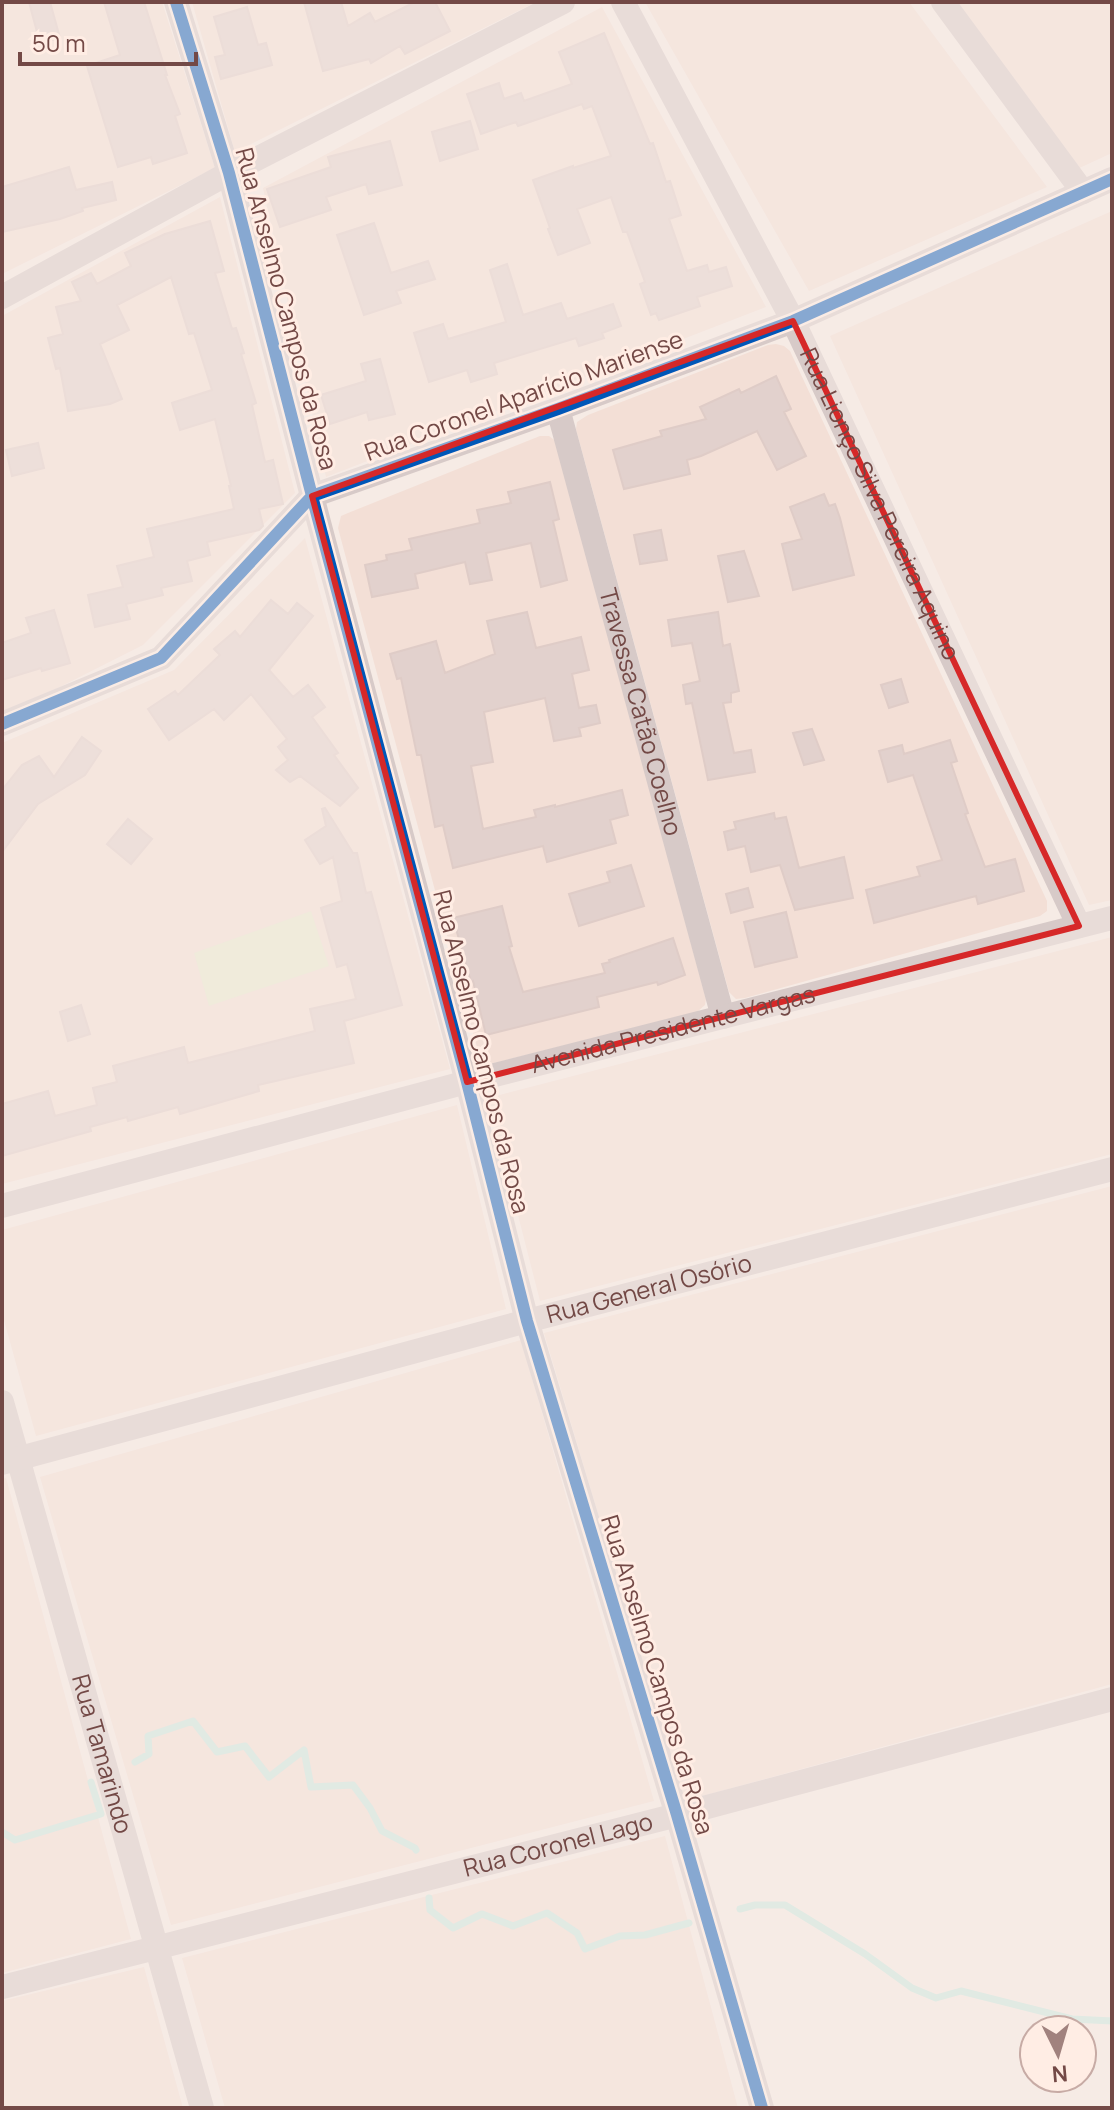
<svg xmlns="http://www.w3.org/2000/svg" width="1114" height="2110" font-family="Manrope,sans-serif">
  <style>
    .residential { fill: #f3dfd6 }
    .green { fill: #e8eacf }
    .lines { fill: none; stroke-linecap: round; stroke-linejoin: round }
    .stream { stroke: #c7e8e1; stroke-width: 7 }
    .building { fill: #e2d1cd; stroke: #dfccc7; stroke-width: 2 }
    .street { stroke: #d7cac8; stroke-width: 24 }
    .cycleway-casing { stroke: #ffede4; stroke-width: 17 }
    .cycleway { stroke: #0057b8; stroke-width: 12 }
    .marked { fill: none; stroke: #d62828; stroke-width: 6; stroke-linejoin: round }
    .labels { text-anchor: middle; stroke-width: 6; stroke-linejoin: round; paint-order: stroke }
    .street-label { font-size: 24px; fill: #734946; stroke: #ffede4 }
  </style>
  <rect width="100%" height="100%" fill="#f6ebe5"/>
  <path class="residential" d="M2,2h160l53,166 -213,106z
    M192,2h344l-301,150z
    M645,2h264l138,185 -238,104z
    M955,2h157v151l-37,17z
    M602,7l164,300 -440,170 -63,-289z
    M220,197l75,296 -152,152 -91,46 -50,21v-396z
    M1112,211v689l-23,5 -259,-569z
    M776,344l8,2 6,5 257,550v10l-7,5 -295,82 -9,1 -7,-7 -153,-563 1,-7 11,-7 180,-70z
    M540,436h9l8,6 149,557 -1,6 -8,7 -215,54 -144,-538 3,-12 7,-3z
    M305,538l145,531 -448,115v-441l172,-73z
    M1112,937v217l-572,147 -52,-203z
    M457,1105l49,204 -470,127 -34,-123v-83z
    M1112,1186v498l-428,117 -140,-468z
    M521,1340l133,461 -483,124 -131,-448z
    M6,1478l125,461 -129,34v-494z
    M665,1836l73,272h-513l-43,-150z
    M144,1967l39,141h-181v-107z"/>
  <path class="green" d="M311,911l18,55 -120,40 -15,-53z"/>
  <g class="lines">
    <path class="stream" d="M135,1762l14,-8 -1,-18 45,-15 24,31 28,-6 24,31 35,-27 7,37 42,-2 17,23 12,23 33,17 1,2
      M2,1832l13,8 86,-26 -10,-32
      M429,1898l1,12 23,18 29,-14 31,12 34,-13 30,20 8,16 35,-13 25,-1 44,-12
      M740,1909l15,-4h30l80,49 47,34 24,10 25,-7 111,28 40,2"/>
  </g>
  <path class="building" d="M29,2h21l10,36 -20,5z
    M104,2h40l23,73h-2l15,39 -5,2 12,37 -34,11 -2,-7 -33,10 -31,-101 33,-11z
    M304,2h37l7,24 22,-13 5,9 40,-20h20l15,29 -45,23 -5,-8 -29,17 -2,-4 -46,12z
    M247,7l11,38 8,-2 6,22 -51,14 -6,-22 10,-2 -11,-38z
    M604,33l46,111 3,-1 13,39 4,-1 11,34 -12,4 18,52 20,-6 2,7 17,-5 6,19 -35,11 3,9 -41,14 -3,-7 -5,2 -11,-31 5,-2 -18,-50h-4l-12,-35 -34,12 13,34 -32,12 -10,-26 2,-1 -17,-48 40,-14v2l38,-12 -19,-50 -8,3 -2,-5 -64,22 -2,-4 -35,12 -14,-40 32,-11 5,16 17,-6 3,8 48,-17 -13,-32z
    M470,121l8,28 -38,12 -8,-29z
    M390,141l12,44 -33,9 -3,-10 -40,13 5,13 -51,17 -13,-38 64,-22 -3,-10z
    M69,167l7,23 36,-8 4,18 -34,8 1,3 -23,8 -58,13v-45z
    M210,221l14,50 -9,2 17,56 4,-1 8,25 -3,1 15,49 -4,2 13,57 8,-2 10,44 -24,5 4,17 -4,4 -52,12 3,13 -23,6 5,20 -31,7 2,7 -37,9 4,15 -35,8 -7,-32 35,-8 -6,-21 37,-9 -7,-28 87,-20 -5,-23h2l-16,-67 -35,11 -8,-27 40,-13 -18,-57 -5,1 -18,-57 -54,28 12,25 -29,14 22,55 -12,5 -42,7 -8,-43 -4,1 -8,-31 15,-4 -7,-27 25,-6 -9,-19 19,-9 6,11 34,-18 -6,-13 40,-19z
    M374,223l17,50 37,-12 7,18 -39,12 5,12 -37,12 -27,-80z
    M507,264l16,51 38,-12 6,16 46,-15 8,22 -19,7 2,5 -25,8 -3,-8 -82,25 3,11 -26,8 -4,-12 -38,12 -15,-49 29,-9 5,15 58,-17 -16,-52z
    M380,359l15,55 -26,6 -2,-8 -37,12 -9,-29 45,-14 -5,-17z
    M776,376l15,33 -7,3 22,44 -29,14 -20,-39 -56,25 -14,4 3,14 -66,15 -11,-39 49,-14 -2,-5 46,-12 -6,-12 39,-18 2,4z
    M38,443l6,25 -32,8 -6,-26z
    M550,482l9,37 -6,2 14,59 -26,7 -10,-44 -45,10 6,27 -22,4 -5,-22 -50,12 3,14 -46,9 -7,-32 22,-5 -1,-5 26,-5 -3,-11 71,-16 -3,-13 34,-7 -3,-11z
    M824,494l5,12 6,-2 5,14 14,57 -61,15 -11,-46 20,-5 -12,-32z
    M661,530l6,30 -27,4 -6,-29z
    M744,551l15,45 -31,6 -10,-46z
    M271,600l17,14 9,-11 16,13 -44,54 24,27 15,-12 17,22 -13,10 26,36 -4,2 24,33 -18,18 -40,-30 -10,6 -14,-12 12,-10 -10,-13 9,-8 -36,-45 -27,26 -10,-11 -45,31 -21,-31 27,-18 3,4 42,-40 -6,-6 21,-18 5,6z
    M54,610l16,53 -28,8 -1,-3 -39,12v-37l29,-10 -5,-15z
    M527,612l9,36 45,-11 8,33 -17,4 7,34 17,-3 4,18 -21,5 2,8 -27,5 -9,-43 -61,14 9,50 -22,4 12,63 53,-12 -2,-7 21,-5v2l67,-17 6,25 -18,5 6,23 -69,19 -4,-16 -90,22 -10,-43 -8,2 -14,-72h-4l-16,-77 -4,1 -7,-25 46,-13 9,32 50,-19 -8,-33z
    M718,612l5,34 7,-2 9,47 -8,2v9l-8,1 11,50 17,-3 4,22 -47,8 -16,-77 -6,1 -3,-19 17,-4 -8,-38 -20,3 -4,-26z
    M901,679l7,23 -19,6 -8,-23z
    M812,729l12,31 -20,5 -11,-32z
    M82,737l19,14 -16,24 -47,29 -36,48v-62l20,-25 17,-9 15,21z
    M950,740l7,21 -6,2 17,50 -3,1 20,53 30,-8 9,32 -46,13 -2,-8 -102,27 -8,-33 54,-14 -3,-9 25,-7 -29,-85 -25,7 -9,-31 23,-6 2,9z
    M325,808l28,45h4l9,40 5,-1 31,113 -58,16 10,42 -96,22 1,6 -79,23 -2,-7 -50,14 -1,-4 -37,10 1,4 -89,25v-52l46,-13 7,25 42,-11 -4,-17 24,-6 -4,-16 71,-19 4,16 127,-32 -5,-22 46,-10 -9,-35 -10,3 -16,-59 21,-7 -9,-44 -13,7 -15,-24 21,-14 -4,-17z
    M774,813l1,6 11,-2 13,51 45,-11 9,41 -58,12 -15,-45 -29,7 -6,-26 -17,4 -4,-18 12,-3 -2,-7z
    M128,819l24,20 -21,25 -24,-20z
    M631,865l13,41 -65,20 -10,-32 41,-12 -3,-10z
    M748,888l5,19 -22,6 -5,-19z
    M502,906l10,40 -3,1 14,45 82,-19 -3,-9 8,-2 -1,-2 64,-22 12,37 -27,10 -1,-3 -60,15 2,10 -113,28 -13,-54 -2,1 -18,-64z
    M786,912l11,45 -42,10 -11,-45z
    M81,1005l9,29 -22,7 -8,-29z"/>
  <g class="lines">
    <g class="street">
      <path d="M176,2l53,171 83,323 155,586 60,239 150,494 85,293"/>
      <path id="s1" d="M623,2l170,319 286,605"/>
      <path d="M943,2l140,190"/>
      <path d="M2,297l227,-124 334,-171"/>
      <path id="s2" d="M558,409l165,608"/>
      <path d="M2,724l159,-66 151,-162 246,-87 235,-88 319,-142"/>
      <path id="s3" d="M2,1206l465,-124 645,-164"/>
      <path id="s4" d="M2,1402l200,706"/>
      <path id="s5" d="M2,1463l525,-142 585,-152"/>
      <path id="s6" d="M2,1987l675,-172 435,-116"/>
    </g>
    <defs>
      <path id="cycleway" d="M176,2l53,171 83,323 155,586 60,239 150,494 85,293
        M2,724l159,-66 151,-162 246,-87 235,-88 319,-142"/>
    </defs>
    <use href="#cycleway" class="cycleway-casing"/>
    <use href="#cycleway" class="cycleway"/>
  </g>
  <path d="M0 0H1114V2110H0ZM793,321l286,605 -612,156 -155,-586z" fill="#f6ebe5" fill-opacity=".55" fill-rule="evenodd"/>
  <path class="marked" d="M793,321l286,605 -612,156 -155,-586z"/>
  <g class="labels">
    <g class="street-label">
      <text transform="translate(286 309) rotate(75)" y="8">Rua Anselmo Campos da Rosa</text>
      <text transform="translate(524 396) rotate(-20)" y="8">Rua Coronel Aparício Mariense</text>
      <text dy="8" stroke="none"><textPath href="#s1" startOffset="564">Rua Lionço Silva Pereira Aquino</textPath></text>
      <text dy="8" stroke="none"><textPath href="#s2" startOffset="314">Travessa Catão Coelho</textPath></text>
      <text dy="8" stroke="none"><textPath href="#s3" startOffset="694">Avenida Presidente Vargas</textPath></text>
      <text transform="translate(481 1052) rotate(76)" y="8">Rua Anselmo Campos da Rosa</text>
      <text dy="8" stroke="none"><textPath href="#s5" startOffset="670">Rua General Osório</textPath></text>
      <text transform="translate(657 1675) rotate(73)" y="8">Rua Anselmo Campos da Rosa</text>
      <text dy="8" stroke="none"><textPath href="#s4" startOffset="366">Rua Tamarindo</textPath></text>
      <text dy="8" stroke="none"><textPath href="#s6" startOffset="574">Rua Coronel Lago</textPath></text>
    </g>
  </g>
  <rect width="1114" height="2110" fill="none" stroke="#734946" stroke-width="8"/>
  <g transform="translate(1058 2054) rotate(175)"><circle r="38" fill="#ffede4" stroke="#c7aba5" stroke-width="2"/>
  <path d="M0-6L14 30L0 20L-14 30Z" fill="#a1827e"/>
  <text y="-12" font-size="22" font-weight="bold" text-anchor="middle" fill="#734946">N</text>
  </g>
  <path d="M20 52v12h176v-12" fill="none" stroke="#734946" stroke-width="4"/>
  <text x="32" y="52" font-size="24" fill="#734946" stroke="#ffede4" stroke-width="6" paint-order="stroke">50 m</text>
</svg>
